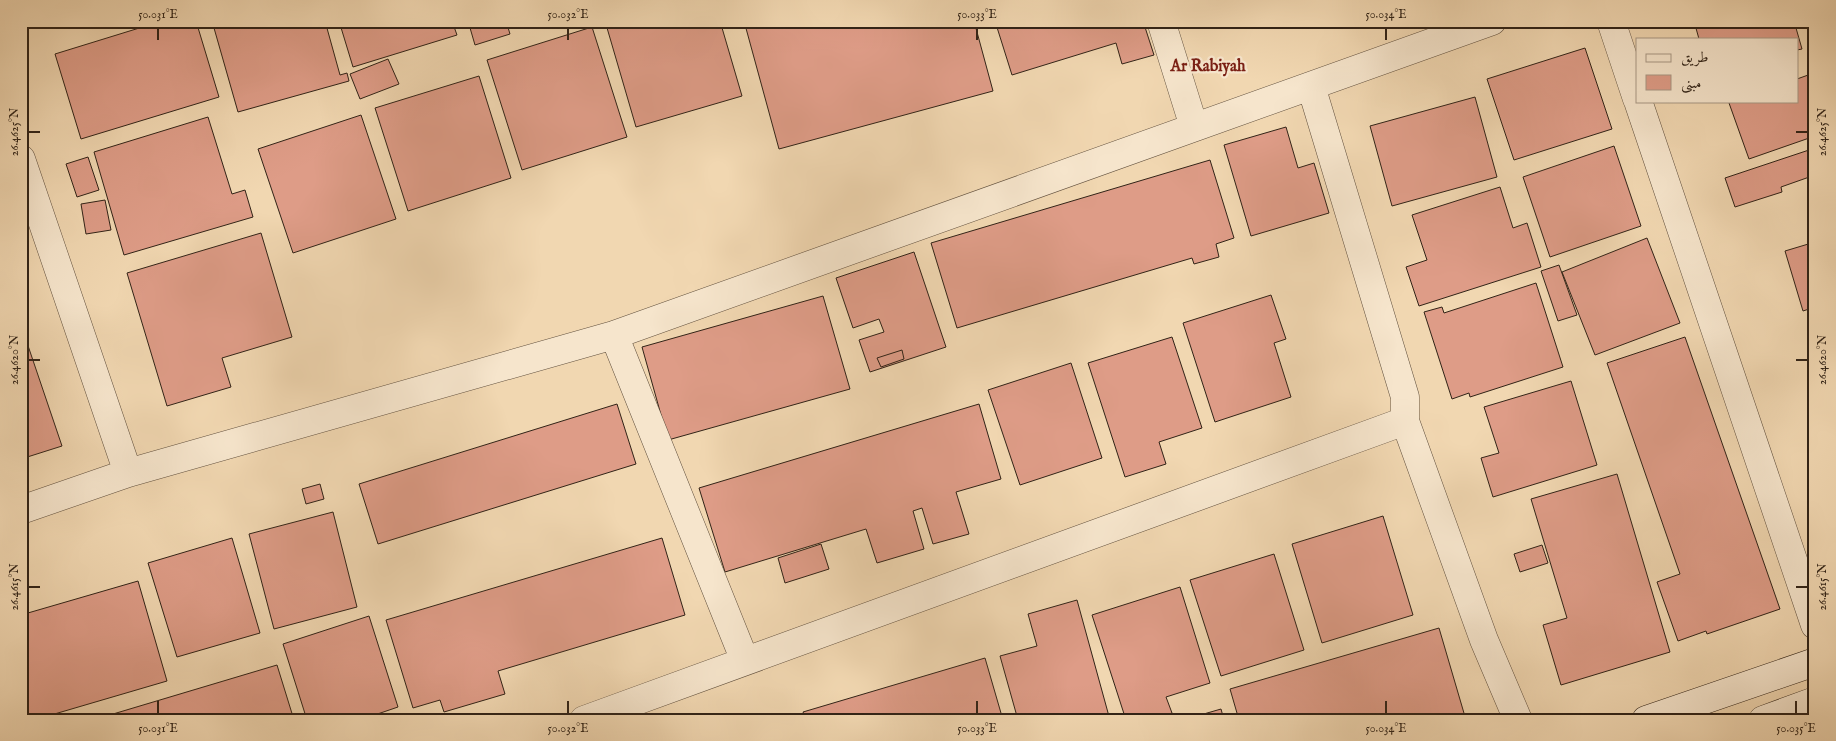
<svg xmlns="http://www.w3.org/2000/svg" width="1836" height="741" font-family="'IM FELL English',Amiri,serif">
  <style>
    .building { fill: #de9c87; stroke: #312317 }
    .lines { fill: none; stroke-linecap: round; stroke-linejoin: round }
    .street-casing { stroke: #61503e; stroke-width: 29 }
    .secondary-casing { stroke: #312317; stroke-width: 29 }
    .street { stroke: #f6e5cc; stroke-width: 28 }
    .secondary { stroke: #f6e5cc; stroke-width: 28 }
    .ticks { fill: none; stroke: #312317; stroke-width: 2 }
    .labels { text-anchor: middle; stroke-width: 4.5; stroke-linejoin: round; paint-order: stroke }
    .neighbourhood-label { font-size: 16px; font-weight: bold; fill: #7a1f14; stroke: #f6e5cc }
    .neatline { fill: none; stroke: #312317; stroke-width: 2 }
    .ticks-label { font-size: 12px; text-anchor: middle; fill: #312317 }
  </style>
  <rect width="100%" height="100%" fill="#f1d7b1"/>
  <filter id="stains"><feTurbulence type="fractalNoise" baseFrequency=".004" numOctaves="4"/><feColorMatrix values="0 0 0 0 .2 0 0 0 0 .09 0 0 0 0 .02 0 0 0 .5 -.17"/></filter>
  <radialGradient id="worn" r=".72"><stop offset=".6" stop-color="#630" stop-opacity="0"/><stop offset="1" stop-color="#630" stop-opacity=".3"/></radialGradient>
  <path class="building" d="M162,21h34l23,76 -138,42 -26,-85z
    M212,21h113l15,54 7,-2 2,8 -111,31z
    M339,21h113l5,14 -104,32z
    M468,21h38l4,13 -35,11z
    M605,21h115l22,75 -106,31z
    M744,21h230l19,70 -214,58z
    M995,21h148l11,34 -32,9 -6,-21 -104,32z
    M1694,21h100l8,28 -5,1v-11h-98z
    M592,27l35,110 -105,33 -35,-110z
    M1585,48l27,81 -98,31 -27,-81z
    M388,59l11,25 -39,15 -10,-25z
    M1811,74l4,10v52l-66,23 -20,-56 6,-2h62v-22z
    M479,76l32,102 -103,33 -33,-103z
    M1475,97l22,80 -105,29 -22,-80z
    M361,115l35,104 -103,34 -35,-104z
    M208,117l24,77 13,-4 8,27 -129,38 -30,-103z
    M1286,127l12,41 16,-5 15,50 -78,23 -27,-91z
    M1614,146l27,80 -91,31 -27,-80z
    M1815,148v27l-34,12 1,5 -47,15 -10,-29z
    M88,157l11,33 -22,7 -11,-33z
    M1210,160l24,78 -18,6 3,13 -25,7 -2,-6 -235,70 -26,-85z
    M1500,187l13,41 14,-5 14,44 -122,39 -13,-39 21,-7 -15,-45z
    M105,200l6,30 -25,4 -5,-30z
    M261,233l31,104 -70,21 9,29 -64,19 -40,-133z
    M1647,238l33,85 -85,32 -33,-83z
    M1815,242v65l-12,4 -18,-60z
    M914,252l32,95 -76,25 -11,-32 25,-8 -5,-13 -26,9 -17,-50z
    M1559,265l18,50 -19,6 -17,-50z
    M1536,283l27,84 -93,30 -1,-4 -17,6 -28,-87 18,-5 2,6z
    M1271,295l15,44 -12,4 17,54 -76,25 -32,-99z
    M823,296l27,93 -182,51 -26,-93z
    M21,325l41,121 -41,13z
    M1172,337l30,91 -43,14 7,22 -41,13 -37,-114z
    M1685,337l95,272 -73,25 -1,-3 -28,10 -21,-59 23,-8 -73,-211z
    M902,350l2,9 -23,8 -4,-9z
    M1071,363l31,95 -82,27 -32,-95z
    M1571,381l26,84 -104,32 -12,-39 18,-5 -15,-46z
    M617,404l19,60 -258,80 -19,-60z
    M979,404l22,75 -45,13 13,42 -36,10 -11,-36 -9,3 11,38 -47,14 -11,-34 -141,43 -26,-84z
    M1617,474l53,178 -109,33 -18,-60 24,-7 -36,-119z
    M320,484l4,15 -18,5 -4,-15z
    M333,512l24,95 -83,22 -25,-95z
    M1383,516l30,99 -91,28 -30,-99z
    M232,538l28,95 -83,24 -29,-94z
    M662,538l23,77 -187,56 7,23 -61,18 -4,-12 -27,8 -27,-88z
    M821,544l8,25 -44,14 -7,-25z
    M1542,545l6,18 -28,9 -6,-18z
    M1274,554l30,96 -83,26 -31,-96z
    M138,581l29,100 -133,39h-13v-105z
    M1180,587l30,96 -44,14 6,16 -22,7h-24l-34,-105z
    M1077,600l33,120h-92l-18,-64 37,-10 -9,-32z
    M369,616l29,91 -38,13h-53l-24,-76z
    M1439,628l27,92h-227l-9,-31z
    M985,658l18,62h-197l-3,-8z
    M277,665l17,55h-201z
    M1221,709l3,11h-41z"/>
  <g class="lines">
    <defs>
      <path id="street" d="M1161,21l33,106
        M1611,21l26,78
        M1311,86l94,311v24l79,219 34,80
        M1638,101l177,524
        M21,159l107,314
        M614,335l131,326
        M21,510l107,-37 486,-138 878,-314
        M584,720l821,-299"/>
      <path id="secondary" d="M1646,720l169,-58
        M1763,720l52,-19"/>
    </defs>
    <use href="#street" class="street-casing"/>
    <use href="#secondary" class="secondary-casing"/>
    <use href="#street" class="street"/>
    <use href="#secondary" class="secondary"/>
  </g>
  <path class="ticks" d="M158,28v12M568,28v12M977,28v12M1386,28v12M28,132h12M1796,132h12M28,360h12M1796,360h12M28,587h12M1796,587h12M158,701v13M568,701v13M977,701v13M1386,701v13M1796,701v13"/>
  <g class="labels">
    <g class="neighbourhood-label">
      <text x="1208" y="71">Ar Rabiyah</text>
    </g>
  </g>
  <rect width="1836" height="741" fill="none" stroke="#f1d7b1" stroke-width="55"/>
  <rect x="1636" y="38" width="162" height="65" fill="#f6e5cc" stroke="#a79784"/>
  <rect x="1646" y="54" width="25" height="8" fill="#f6e5cc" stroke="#a79784"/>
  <text x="1681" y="62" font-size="15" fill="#312317">طريق</text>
  <rect x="1646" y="75" width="25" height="15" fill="#de9c87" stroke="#a79784"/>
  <text x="1681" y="88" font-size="15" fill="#312317">مبنى</text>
  <rect x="28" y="28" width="1780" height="686" class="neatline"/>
  <g class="ticks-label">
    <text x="158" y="18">50.031°E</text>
    <text x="568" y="18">50.032°E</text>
    <text x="977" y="18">50.033°E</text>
    <text x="1386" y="18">50.034°E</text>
    <text transform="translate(14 132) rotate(-90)" y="4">26.4625°N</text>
    <text transform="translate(1822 132) rotate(-90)" y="4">26.4625°N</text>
    <text transform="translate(14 360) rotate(-90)" y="4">26.4620°N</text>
    <text transform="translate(1822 360) rotate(-90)" y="4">26.4620°N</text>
    <text transform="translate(14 587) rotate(-90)" y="4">26.4615°N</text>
    <text transform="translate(1822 587) rotate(-90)" y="4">26.4615°N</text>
    <text x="158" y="732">50.031°E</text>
    <text x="568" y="732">50.032°E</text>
    <text x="977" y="732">50.033°E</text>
    <text x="1386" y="732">50.034°E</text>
    <text x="1796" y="732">50.035°E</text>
  </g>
  <rect width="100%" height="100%" filter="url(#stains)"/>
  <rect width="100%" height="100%" fill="url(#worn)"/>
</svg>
